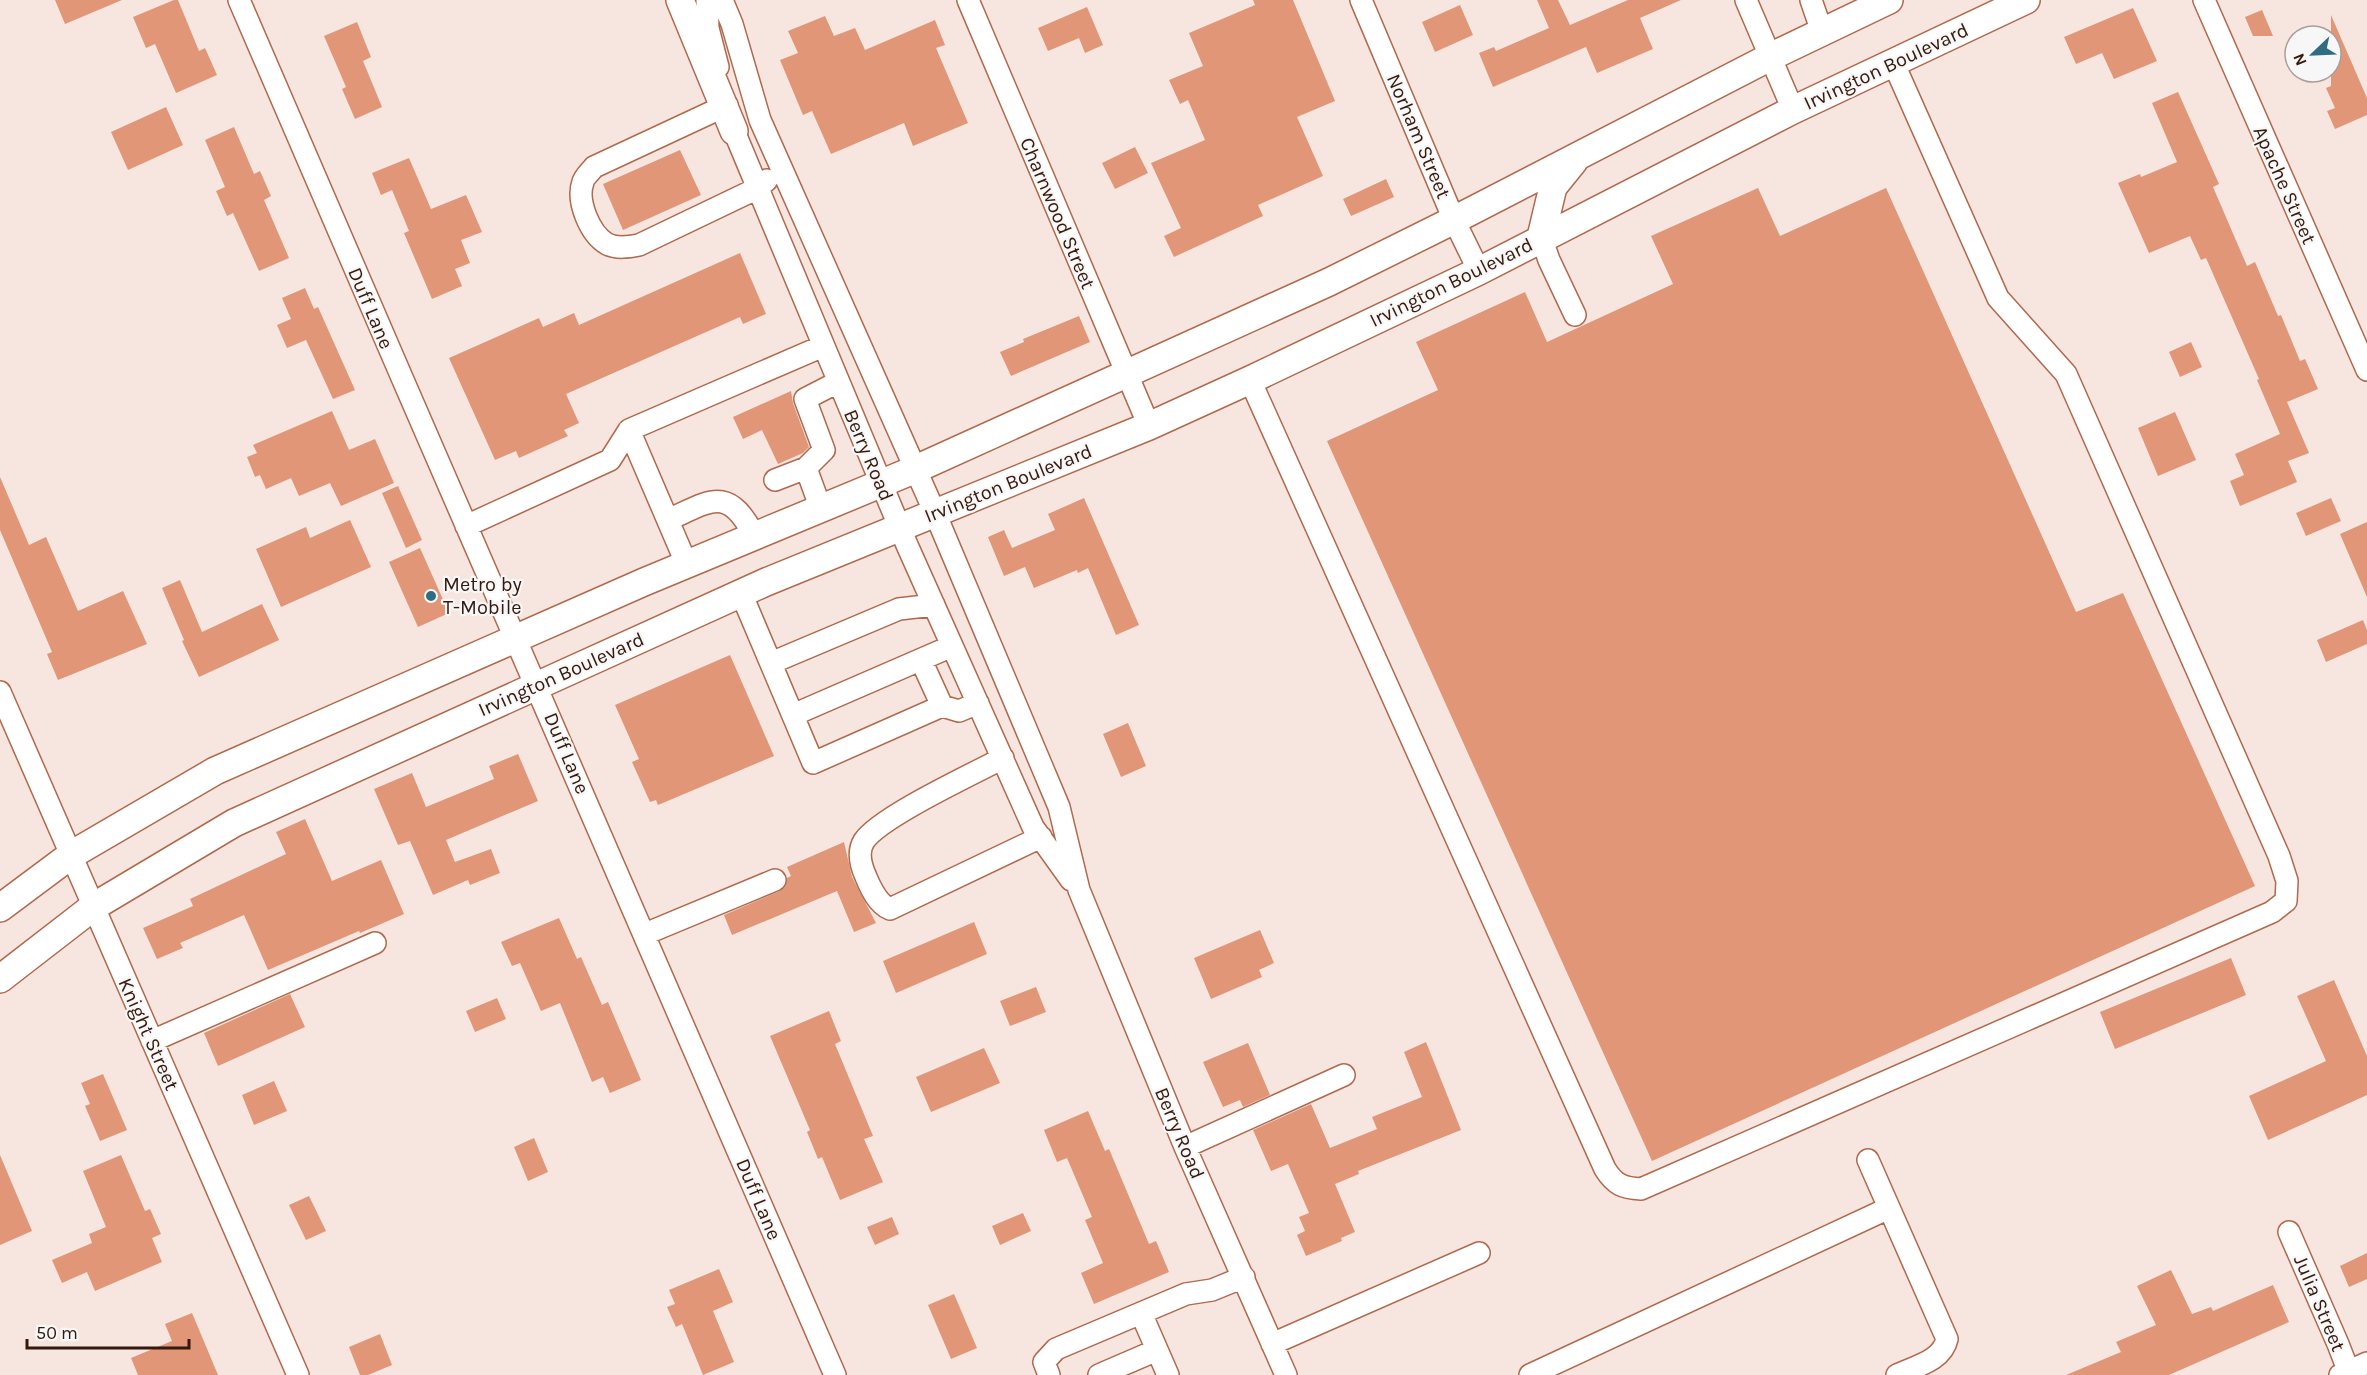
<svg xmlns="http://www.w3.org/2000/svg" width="2367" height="1375" font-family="Karla,sans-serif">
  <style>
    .building { fill: #e19678 }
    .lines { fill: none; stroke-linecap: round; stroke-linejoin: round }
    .minor-casing { stroke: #b0694c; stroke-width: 24 }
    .major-casing { stroke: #b0694c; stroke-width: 30 }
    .minor { stroke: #fff; stroke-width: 21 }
    .major { stroke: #fff; stroke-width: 27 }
    .poi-dot { fill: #2e6d82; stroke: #f7f7f7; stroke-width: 2 }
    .labels { text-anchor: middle; stroke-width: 4.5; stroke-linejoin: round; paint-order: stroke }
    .street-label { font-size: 20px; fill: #35190d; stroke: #f7f7f7 }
    .poi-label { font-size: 20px; fill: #35190d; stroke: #f7f7f7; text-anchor: start }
  </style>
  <rect width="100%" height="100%" fill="#f6e6df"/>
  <path class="building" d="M55,0h67l-57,24z
    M174,0h4l21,51 6,-3 12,27 -41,18 -21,-49 -9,4 -13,-31z
    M1253,0h40l42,101 -38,16 26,59 -65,29 5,11 -89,41 -10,-21 17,-8 -30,-65 54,-23 -17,-40 -8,4 -11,-24 34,-14 -14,-33 66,-28z
    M1537,0h21l12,25 58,-25h53l-41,18 13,31 -56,24 -11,-26 -93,40 -14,-34 15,-6 2,4 53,-23z
    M1460,5l13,30 -38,17 -13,-30z
    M1087,7l16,38 -18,8 -6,-15 -31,13 -10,-23z
    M2133,8l24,53 -43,18 -12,-26 -26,11 -12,-27z
    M2262,10l11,26h-20l-8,-19z
    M2331,15l36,83v17l-32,14 -8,-18 8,-3 -9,-20 5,-2z
    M825,16l9,20 21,-8 10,22 70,-30 10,25 -9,3 32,75 -55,23 -9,-23 -73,31 -19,-43 -9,4 -23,-55 18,-7 -10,-22z
    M357,22l14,35 -8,4 19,46 -27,12 -13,-30 4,-2 -22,-51z
    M2178,92l41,92 -6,3 34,79 8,-4 23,54 3,-1 19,46 5,-2 13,30 -31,13 22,51 -21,8 9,21 -57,24 -10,-25 14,-6 -9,-21 45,-20 -23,-54 2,-1 -53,-121 -5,2 -11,-24 -41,17 -31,-70 22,-9 1,3 36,-15 -25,-59z
    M166,107l17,38 -55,25 -17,-38z
    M234,127l20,47 6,-3 11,25 -7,4 25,58 -30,13 -26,-58 -6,3 -11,-25 9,-4 -20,-47z
    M1135,147l13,26 -33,16 -13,-26z
    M680,150l21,45 -78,35 -20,-46z
    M409,158l22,51 35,-14 16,37 -21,8 9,23 -15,6 7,17 -30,13 -28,-66 5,-2 -17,-41 -11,5 -9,-22z
    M1386,179l8,18 -43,19 -8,-17z
    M1758,188l22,48 106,-48 190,424 47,-19 132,293 -603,275 -325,-720 111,-51 -22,-48 109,-50 22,50 126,-58 -22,-48z
    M740,253l26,61 -23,10 -3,-7 -174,77 13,29 -15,7 4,6 -49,22 -3,-7 -21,9 -46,-102 90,-40 4,9 31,-14 5,12z
    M305,288l9,21 4,-2 37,83 -22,9 -27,-59 -19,8 -10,-23 14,-6 -9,-21z
    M1079,316l11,26 -79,34 -11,-24 24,-10 -1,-3z
    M2191,342l11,25 -22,10 -11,-25z
    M791,391l2,12 16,44 -6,6 -25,11 -16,-34 -19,9 -10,-22z
    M332,411l17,39 26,-11 19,44 -53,23 -11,-23 -31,13 -8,-18 -25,11 -6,-14 -5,2 -8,-20 10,-4 -4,-8z
    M2175,412l21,48 -38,16 -20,-48z
    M0,477l29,68 17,-8 32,74 45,-20 24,53 -89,36 -11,-26 5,-2 -52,-122z
    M398,486l24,54 -16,8 -24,-55z
    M1084,498l55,127 -23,10 -28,-67 -10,5 -1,-3 -43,18 -9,-21 -21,9 -16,-39 16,-7 8,18 43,-18 -7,-16z
    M2331,498l10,23 -35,15 -10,-23z
    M350,520l21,47 -90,40 -25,-58 50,-22 4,11z
    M2367,522v75l-27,-63z
    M420,548l29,65 -31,14 -29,-65z
    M180,580l22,52 60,-28 17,36 -80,37 -17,-36 2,-1 -22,-52z
    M2363,620l4,10v14l-41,18 -9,-22z
    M730,655l44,101 -116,49 -2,-5 -6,2 -18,-40 7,-3 -24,-54z
    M1128,723l18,43 -25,11 -18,-43z
    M518,754l20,47 -92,39 9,22 36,-13 9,24 -30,12 -2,-5 -35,15 -23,-54 -12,4 -24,-56 38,-16 14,34 68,-28 -5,-13z
    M305,819l27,62 49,-21 23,54 -44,19 -1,-2 -91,39 -24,-55 -64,28 3,5 -26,11 -14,-31 50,-22 -3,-7 96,-45 -10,-22z
    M844,842l8,35 24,46 -22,9 -17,-41 -105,44 -8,-20 56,-24 5,-4 2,-9 4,-2 -4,-9z
    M559,918l18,41 4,-2 21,48 6,-3 33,78 -31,13 -7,-16 -11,5 -32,-79 -19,8 -21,-48 -8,3 -11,-24z
    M974,922l13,32 -91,39 -13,-32z
    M1260,930l14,33 -15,7 3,7 -51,22 -17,-41z
    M2231,958l15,37 -131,54 -15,-37z
    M2334,980l33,76v39l-99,45 -19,-44 77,-35 -29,-65z
    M1036,987l10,25 -36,14 -10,-25z
    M290,994l15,33 -87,39 -14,-33z
    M497,998l9,21 -31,13 -9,-21z
    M829,1011l12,30 -6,3 38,92 -9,3 19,43 -43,18 -18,-43 -4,2 -11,-27 3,-2 -40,-94z
    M1426,1042l35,88 -103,41 1,3 -24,10 20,48 -14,6 1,3 -36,15 -9,-21 8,-4 -6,-14 10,-4 -21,-49 -17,7 -18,-41 58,-26 19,44 47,-19 -5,-12 50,-20 -18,-45z
    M1248,1043l22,52 -27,12 -3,-7 -17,7 -20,-45z
    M984,1048l16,35 -69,29 -15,-35z
    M103,1074l24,56 -27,11 -15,-35 5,-2 -9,-21z
    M274,1081l13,30 -33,14 -12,-30z
    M1088,1111l17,40 4,-2 40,95 7,-3 13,31 -75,32 -13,-31 22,-10 -18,-43 7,-3 -25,-59 -10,4 -13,-32z
    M534,1138l14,34 -20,9 -14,-34z
    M0,1155l32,76 -32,14z
    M121,1155l24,56 5,-2 11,25 -9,4 10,24 -67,29 -8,-19 -25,11 -10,-23 40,-17 -3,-9 17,-7 -23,-56z
    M309,1196l17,35 -20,9 -17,-35z
    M1023,1213l8,18 -31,14 -8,-19z
    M892,1217l7,17 -24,11 -8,-18z
    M2367,1253v26l-18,8 -9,-21z
    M719,1269l14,33 -20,9 21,51 -31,13 -21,-51 -6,3 -9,-20 8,-3 -6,-14z
    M2171,1270l21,44 19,-7 2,4 60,-26 16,37 -120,53h-103l55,-23 -5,-10 40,-17 -19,-39z
    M954,1294l23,54 -26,11 -23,-54z
    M192,1313l26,62h-80l-7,-17 41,-17 -7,-17z
    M380,1334l12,31 -24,10h-8l-11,-28z"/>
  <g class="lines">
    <defs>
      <path id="minor" d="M239,0c197,459 398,916 596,1375
        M707,0l1,28 10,39
        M722,0l10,24 28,96 175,393 124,294 20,83 106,257 101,228
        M968,0l181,426
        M1361,0l93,220 25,51
        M1746,0l47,110
        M1811,0l11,32
        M2204,0l163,370
        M727,105l-133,62c-3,4 -10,10 -11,15 -7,19 7,52 24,62 10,5 22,3 32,1l119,-57 9,-8
        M730,118l4,13 173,414 126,282 38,53
        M1541,237l8,23 26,55
        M1250,380l355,789c10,16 18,19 36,20l631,-277 14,-11 1,-20 -8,-25 -213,-482 -68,-76 -105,-236
        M629,430l58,135
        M775,480l31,-12
        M821,509l-15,-41 18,-18 -19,-51 33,-17
        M668,520c44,-20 60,-35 87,17
        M466,526l144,-66 19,-30 194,-84
        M741,593l72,170 129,-57
        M921,660l21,46 17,5 19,-8
        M771,663l128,-54 35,-4
        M0,692l298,683
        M793,715l159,-69
        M1003,758c-30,16 -123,59 -139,83 -7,11 -3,25 2,36 5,12 12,27 24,32l151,-72
        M645,934l130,-54
        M152,1041l223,-98
        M1185,1147l159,-72
        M1868,1160l79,179c-5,22 -31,27 -50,36
        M2289,1232l49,112 12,31
        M1141,1313l27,62
        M1272,1344l207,-91
        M1049,1375l-5,-13 12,-13 130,-55 26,-4 32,-13
        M1099,1375l58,-25
        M1530,1375l359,-167
        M2340,1375l27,-12"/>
      <path id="major" d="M680,0l54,131
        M1541,237l12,-50 21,-26
        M0,908l71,-53 144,-84 429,-189 272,-113 413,-187 125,-62 316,-163 119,-57
        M0,979l93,-72 141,-84 532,-241 383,-156 101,-46 229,-109 314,-161 233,-110"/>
    </defs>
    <use href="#minor" class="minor-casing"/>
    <use href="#major" class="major-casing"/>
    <use href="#minor" class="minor"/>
    <use href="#major" class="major"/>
  </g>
  <circle class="poi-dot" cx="431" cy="596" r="6"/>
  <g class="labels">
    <g class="street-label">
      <text transform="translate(1886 66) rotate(-25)" y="7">Irvington Boulevard</text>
      <text transform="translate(1419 136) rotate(67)" y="7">Norham Street</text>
      <text transform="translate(2285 185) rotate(66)" y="7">Apache Street</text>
      <text transform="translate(1058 213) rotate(67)" y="7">Charnwood Street</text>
      <text transform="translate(1451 282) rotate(-26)" y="7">Irvington Boulevard</text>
      <text transform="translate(371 308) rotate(67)" y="7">Duff Lane</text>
      <text transform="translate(869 455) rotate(67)" y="7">Berry Road</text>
      <text transform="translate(1008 483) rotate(-22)" y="7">Irvington Boulevard</text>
      <text transform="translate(561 674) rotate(-24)" y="7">Irvington Boulevard</text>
      <text transform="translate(567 753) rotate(67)" y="7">Duff Lane</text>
      <text transform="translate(149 1034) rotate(66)" y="7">Knight Street</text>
      <text transform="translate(1180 1133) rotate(67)" y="7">Berry Road</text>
      <text transform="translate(759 1199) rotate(67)" y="7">Duff Lane</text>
      <text transform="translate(2320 1303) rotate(67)" y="7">Julia Street</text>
    </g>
    <g class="poi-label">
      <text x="443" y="591">Metro by<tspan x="443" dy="23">T-Mobile</tspan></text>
    </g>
  </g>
  <g transform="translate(2313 54) rotate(247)"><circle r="28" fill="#f7f7f7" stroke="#a99e99" stroke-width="1.5"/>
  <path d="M0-4.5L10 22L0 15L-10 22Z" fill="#2e6d82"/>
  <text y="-9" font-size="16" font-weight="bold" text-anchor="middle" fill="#35190d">N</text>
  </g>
  <path d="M27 1339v9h162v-9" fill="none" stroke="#35190d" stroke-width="3"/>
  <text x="36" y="1339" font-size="18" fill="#35190d" stroke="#f7f7f7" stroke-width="4.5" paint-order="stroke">50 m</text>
</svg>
